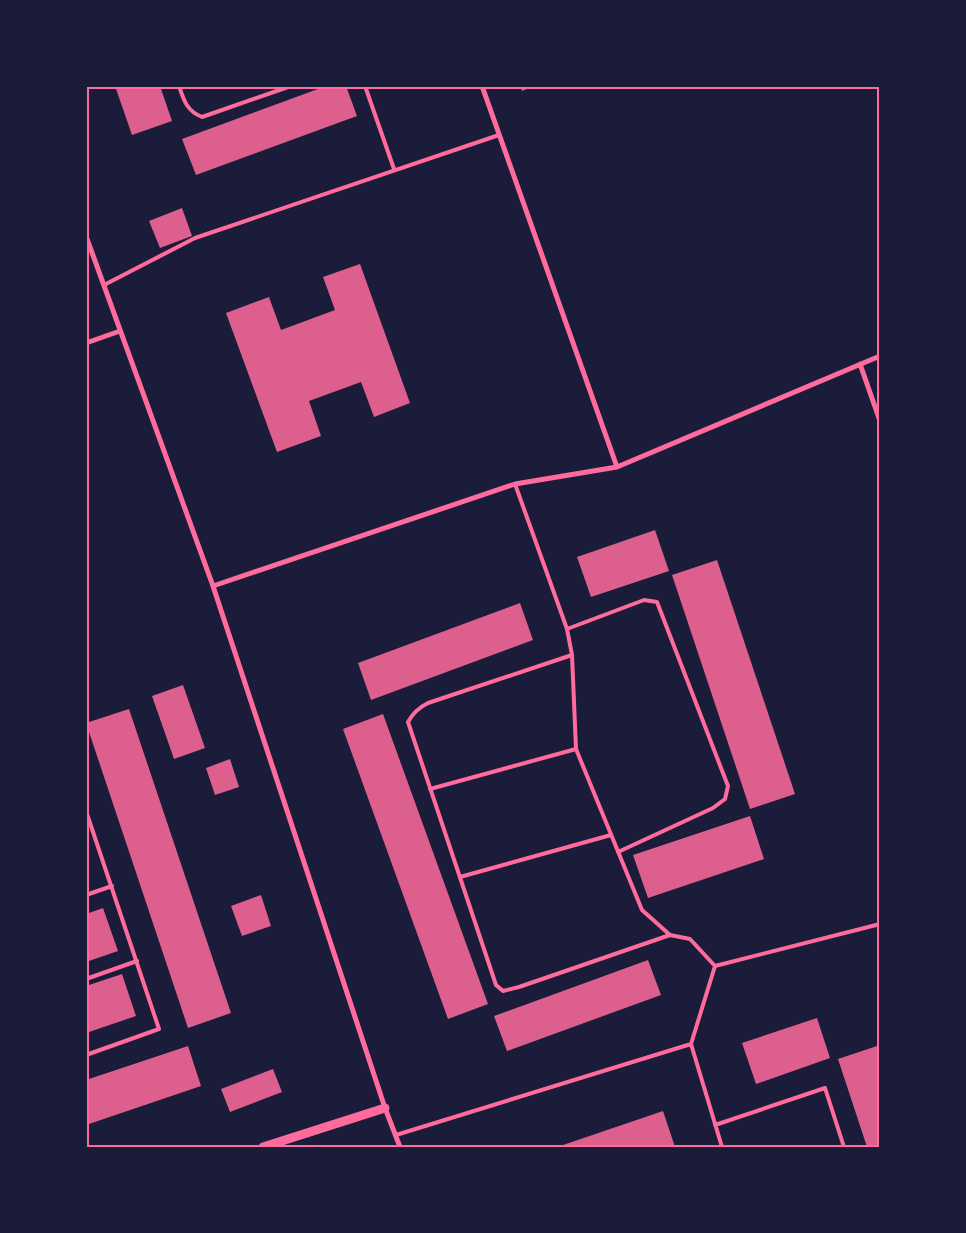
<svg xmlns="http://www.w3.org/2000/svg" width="966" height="1233" font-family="'Fira Sans Condensed',sans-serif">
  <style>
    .building { fill: #dd5f8e }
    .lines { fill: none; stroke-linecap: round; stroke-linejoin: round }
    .service { stroke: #ff6b9d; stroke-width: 4 }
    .minor { stroke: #ff6b9d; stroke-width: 5 }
    .tertiary { stroke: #ff6b9d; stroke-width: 9 }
    .neatline { fill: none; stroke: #ff6b9d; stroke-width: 2 }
  </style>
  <rect width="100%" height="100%" fill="#1b1b3a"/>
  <path class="building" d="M115,86h45l12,35 -40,14z
    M326,86h20l11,30 -161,59 -14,-36z
    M520,86h14l-12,5z
    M182,208l10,28 -32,12 -11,-27z
    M360,264l50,139 -36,14 -13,-35 -52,19 12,35 -44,16 -51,-139 43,-16 12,33 54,-20 -12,-33z
    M655,530l14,41 -78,26 -14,-40z
    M717,560l78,234 -45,15 -78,-234z
    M520,603l13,37 -162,60 -13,-37z
    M183,685l22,63 -31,11 -22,-63z
    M129,709l102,304 -43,15 -102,-305z
    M383,714l105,290 -40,15 -105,-290z
    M230,759l9,28 -24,8 -9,-27z
    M750,816l14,43 -116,39 -15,-43z
    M261,895l10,31 -29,10 -11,-30z
    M103,908l15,43 -32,11v-48z
    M648,960l13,35 -154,56 -13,-35z
    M122,974l14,42 -50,17v-47z
    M817,1018l13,40 -74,26 -14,-41z
    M880,1045v102h-13l-29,-88z
    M188,1046l13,40 -115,39v-45z
    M273,1069l9,23 -52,20 -9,-23z
    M663,1111l12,36h-115v-1z"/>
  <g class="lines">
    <path class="service" d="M179,86c5,15 8,25 23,31l89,-31
      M365,86l29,83
      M104,285l91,-47 304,-103
      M515,484l52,145 5,26 4,94 66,161 28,25 20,4 25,27
      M567,629l77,-29 13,2 71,184 -3,13 -12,9 -95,44
      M572,655l-144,48c-10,5 -15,10 -20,19l88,263 7,6 16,-4 151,-52
      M430,789l146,-40
      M86,811l73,218 -73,26
      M460,877l151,-42
      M86,895l26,-9
      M86,979l51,-18
      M691,1044l31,103
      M715,1125l110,-37 19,59
      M396,1135l295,-91 24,-78 165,-42"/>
    <path class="minor" d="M482,86l135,381
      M86,236l127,350 172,522 15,39
      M86,343l34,-12
      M860,364l20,57
      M213,586l302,-102 102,-17 263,-111"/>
    <path class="tertiary" d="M263,1147l122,-39"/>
  </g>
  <rect width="966" height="1233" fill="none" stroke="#1b1b3a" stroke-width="175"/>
  <rect x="88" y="88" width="790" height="1058" class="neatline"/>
</svg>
